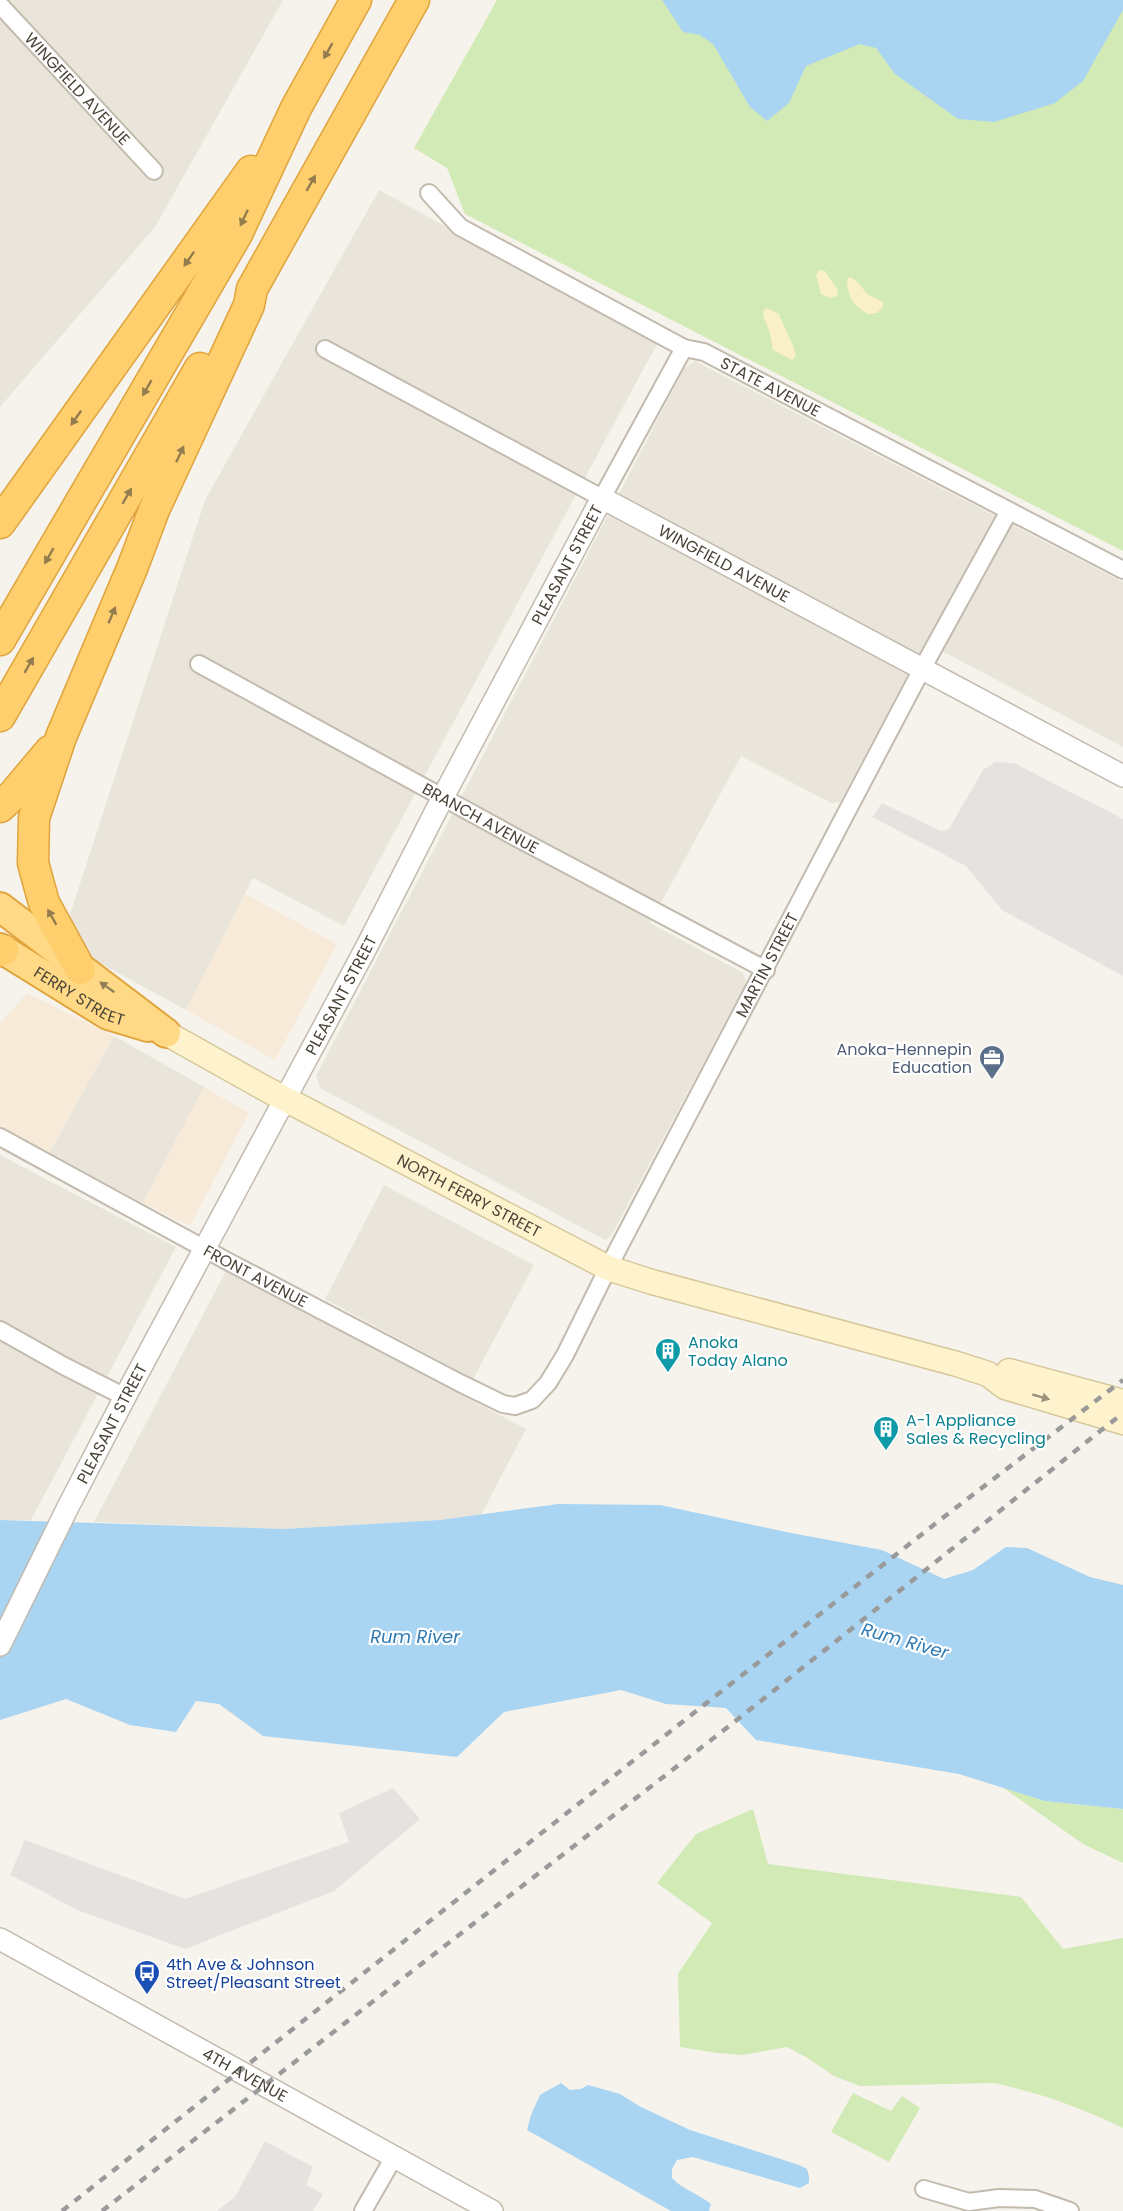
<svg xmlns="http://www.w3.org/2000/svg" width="1123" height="2211" font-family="Poppins,sans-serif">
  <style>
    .residential { fill: #eae5da }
    .commercial { fill: #f7ead8 }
    .green { fill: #d2eab5 }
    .sand { fill: #f9efc9 }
    .parking { fill: #e5e3e0 }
    .water { fill: #a9d4f2 }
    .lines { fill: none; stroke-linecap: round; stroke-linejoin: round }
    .minor-casing { stroke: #c2bbae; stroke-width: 20 }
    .tertiary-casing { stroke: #c2bbae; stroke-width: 24 }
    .secondary-casing { stroke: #d6c79b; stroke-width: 27 }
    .trunk-casing { stroke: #e0a43c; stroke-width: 32 }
    .motorway-casing { stroke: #e0a43c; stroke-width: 33 }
    .minor { stroke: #fff; stroke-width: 16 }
    .tertiary { stroke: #fff; stroke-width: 21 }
    .secondary { stroke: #fff3cd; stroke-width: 24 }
    .trunk { stroke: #ffd985; stroke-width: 28 }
    .motorway { stroke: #ffcf6e; stroke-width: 30 }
    .rail { stroke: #9a9a9a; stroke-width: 4.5; stroke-dasharray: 8 8; stroke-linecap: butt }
    .oneway { fill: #937c4e }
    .oneway2 { fill: #938057 }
    .oneway3 { fill: #9c937c }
    .labels { text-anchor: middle; stroke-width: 4.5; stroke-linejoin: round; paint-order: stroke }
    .street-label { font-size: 16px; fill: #4b4439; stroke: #fff }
    .service-label { font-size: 16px; fill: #4e5e75; stroke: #fff; text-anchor: end }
    .culture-label { font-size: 16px; fill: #0d838f; stroke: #fff; text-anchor: start }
    .transit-label { font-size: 16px; fill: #164399; stroke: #fff; text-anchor: start }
    .water-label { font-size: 18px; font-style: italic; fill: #2e7ab2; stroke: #fff }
  </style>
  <rect width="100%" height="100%" fill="#f6f3ec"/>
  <path class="residential" d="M0,0h283l-128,227 -155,180z
    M379,190l279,152 -314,584 -91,-48 -67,132 -125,-68 144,-442z
    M695,361l428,221v165l-198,-105 -85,160 -9,1 -90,-47 -91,167 93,50 3,10 -135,253 -6,4 -285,-152 -4,-12 368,-707z
    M114,1036l90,51 -61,116 -94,-50z
    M0,1155l176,92 -145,273h-31z
    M384,1185l150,80 -61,114 -148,-80z
    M226,1271l300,158 -45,86 -41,5 -156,9 -190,-7z"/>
  <path class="commercial" d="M245,894l92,50 -62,116 -89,-50z
    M27,993l87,43 -65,116 -49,-26v-103z
    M204,1087l45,26 -59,113 -47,-23z"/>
  <path class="green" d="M497,0h626v551l-658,-337 -18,-46 -33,-20z
    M1002,1787l43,14 78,8v54l-40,-19z
    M753,1809l15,55 253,33 42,52 60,-11v190c-40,-20 -86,-36 -129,-45l-134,3 -26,-10 -28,-19 -19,-10 -44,8 -26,-2 -37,-6 -2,-73 34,-51 -55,-40 39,-49z
    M853,2093l38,18 11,-15 18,12 -31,54 -58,-30z"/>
  <path class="sand" d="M819,270l6,1 13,19 -1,6 -7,2 -9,-4 -5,-19z
    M850,277l8,5 9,12 16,8v5l-6,6 -9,1c-15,-8 -21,-19 -21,-35z
    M767,308l12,6c3,9 17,35 17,42l-4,4 -19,-10 -3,-17 -7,-17 1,-6z"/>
  <path class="parking" d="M995,762l19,1 109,56v157l-121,-66 -36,-44 -94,-49 10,-14 59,28 8,-2 34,-59z
    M393,1788l27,31 -86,72 -149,58 -105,-38 -70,-36 15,-35 160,59 164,-57 -10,-29z
    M265,2141l48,26 -7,18 17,9 -10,17h-96l18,-14z"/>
  <path class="water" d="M662,0h461v10l-40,71 -28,22 -61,19 -36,-3 -63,-45 -19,-26 -16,-4 -54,22 -17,37 -22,18 -17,-14 -37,-63 -13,-9 -17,-3z
    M558,1504l102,1 126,27 96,18 62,29 29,-9 33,-23 21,1 63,29 33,8v224l-78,-8 -86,-27 -203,-34 -30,-32 -60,-4 -45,-14 -117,22 -47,45 -194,-21 -44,-32 -23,-3 -20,31 -46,-7 -64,-26 -66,21v-200l284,9 156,-9z
    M561,2083l9,7 11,-1 7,-4 32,9 19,12 51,24 109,35 8,4 2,7v7l-9,5 -107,-31 -16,3 -5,9v9c11,12 27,16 39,26l-2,7h-38l-144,-81 4,-15 9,-20z"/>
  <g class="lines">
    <defs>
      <g id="minor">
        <path id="s1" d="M0,5l154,166"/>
        <path id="s2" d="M429,193l31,34 224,121 20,4 419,218"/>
        <path d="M325,349l277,149 82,-150"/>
        <path id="s3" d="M199,664l318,174 249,132"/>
        <path id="s4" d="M0,1137l227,124 233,122 43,21 12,2 17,-6 16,-17 17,-28 43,-87 236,-451 78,-148 87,-158"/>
        <path d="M0,1330l64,36 61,31"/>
        <path d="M924,2189l45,13 30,-4 36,1 35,12"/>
        <path d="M363,2211l31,-54"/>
      </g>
      <g id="tertiary">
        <path id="s5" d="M0,1645l68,-138 57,-110 241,-449 77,-151 159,-299 521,278"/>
        <path id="s6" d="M0,1939l492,272"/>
      </g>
      <g id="secondary">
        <path id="s7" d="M166,1033l100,56 342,179 44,14 305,82 31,10 17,13 118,35"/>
        <path d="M1009,1371l114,31"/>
      </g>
      <g id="trunk">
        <path d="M0,907l166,126"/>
        <path id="s8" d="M0,948l108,67 40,12"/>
      </g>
      <path id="motorway" d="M0,523l251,-352
        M0,640l237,-406 59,-126 60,-108
        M0,716l200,-348
        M0,807l12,-11 38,-45
        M0,951l3,-1
        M80,969l-36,-66 -11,-40 1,-45 27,-81 72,-171 21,-56 95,-205 3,-16 162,-289"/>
    </defs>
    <use href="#minor" class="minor-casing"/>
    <use href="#tertiary" class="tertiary-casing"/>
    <use href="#secondary" class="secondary-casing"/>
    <use href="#trunk" class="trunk-casing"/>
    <use href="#motorway" class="motorway-casing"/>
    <use href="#minor" class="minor"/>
    <use href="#tertiary" class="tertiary"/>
    <use href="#secondary" class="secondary"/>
    <use href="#trunk" class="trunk"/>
    <use href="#motorway" class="motorway"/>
    <path class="rail" d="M62,2211l633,-499 254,-199 174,-133
      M102,2211l631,-488 390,-310"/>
  </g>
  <defs><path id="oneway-solid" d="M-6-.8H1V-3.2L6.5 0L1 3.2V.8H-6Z" transform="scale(1.5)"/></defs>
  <g class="oneway">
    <use href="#oneway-solid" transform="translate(328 51) rotate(119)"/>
    <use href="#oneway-solid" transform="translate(311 183) rotate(-60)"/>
    <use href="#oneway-solid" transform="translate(244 218) rotate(115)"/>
    <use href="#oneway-solid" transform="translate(189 259) rotate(125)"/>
    <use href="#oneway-solid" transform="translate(147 388) rotate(120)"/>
    <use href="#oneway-solid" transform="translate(76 418) rotate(125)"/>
    <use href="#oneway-solid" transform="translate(180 454) rotate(-65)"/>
    <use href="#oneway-solid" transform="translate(127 496) rotate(-60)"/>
    <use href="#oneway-solid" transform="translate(49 556) rotate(120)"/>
    <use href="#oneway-solid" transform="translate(112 615) rotate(-67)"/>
    <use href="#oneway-solid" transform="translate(29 665) rotate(-60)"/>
    <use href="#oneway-solid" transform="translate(52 917) rotate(-119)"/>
  </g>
  <use class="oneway2" href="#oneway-solid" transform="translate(107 987) rotate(-145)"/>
  <use class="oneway3" href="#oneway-solid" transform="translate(1041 1397) rotate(16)"/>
  <defs>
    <symbol id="office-pin" viewBox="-11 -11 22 30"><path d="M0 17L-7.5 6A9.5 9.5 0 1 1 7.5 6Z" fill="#5c6f8a" stroke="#fff"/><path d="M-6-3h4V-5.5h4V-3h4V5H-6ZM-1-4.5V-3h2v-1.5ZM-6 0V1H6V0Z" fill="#fff"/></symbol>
    <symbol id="building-pin" viewBox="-11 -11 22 30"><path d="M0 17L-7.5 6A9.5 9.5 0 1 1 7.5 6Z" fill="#0f9aa8" stroke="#fff"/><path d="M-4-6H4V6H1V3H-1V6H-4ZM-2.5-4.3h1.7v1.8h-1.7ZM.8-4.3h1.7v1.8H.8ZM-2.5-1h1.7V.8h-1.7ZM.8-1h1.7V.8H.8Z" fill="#fff"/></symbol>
    <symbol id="bus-pin" viewBox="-11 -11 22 30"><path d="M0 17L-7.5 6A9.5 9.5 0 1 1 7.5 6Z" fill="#1a4fb4" stroke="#fff"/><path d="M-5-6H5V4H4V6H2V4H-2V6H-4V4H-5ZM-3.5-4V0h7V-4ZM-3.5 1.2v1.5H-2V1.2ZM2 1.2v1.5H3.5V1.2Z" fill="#fff"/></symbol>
  </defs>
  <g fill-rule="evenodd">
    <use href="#office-pin" x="977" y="1043" width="30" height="40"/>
    <use href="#building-pin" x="653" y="1336" width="30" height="40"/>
    <use href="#building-pin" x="871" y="1414" width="30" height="40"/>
    <use href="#bus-pin" x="132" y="1958" width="30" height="40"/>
  </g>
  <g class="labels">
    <g class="street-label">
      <text dy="6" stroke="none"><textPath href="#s1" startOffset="114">WINGFIELD AVENUE</textPath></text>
      <text dy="6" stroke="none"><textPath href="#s2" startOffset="396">STATE AVENUE</textPath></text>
      <text dy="6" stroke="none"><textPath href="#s5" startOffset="1434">WINGFIELD AVENUE</textPath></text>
      <text dy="6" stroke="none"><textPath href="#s5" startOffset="1220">PLEASANT STREET</textPath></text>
      <text dy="6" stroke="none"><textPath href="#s3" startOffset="321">BRANCH AVENUE</textPath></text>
      <text dy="6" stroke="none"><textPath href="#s4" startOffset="1095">MARTIN STREET</textPath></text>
      <text dy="6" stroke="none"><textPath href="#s8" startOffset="93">FERRY STREET</textPath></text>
      <text dy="6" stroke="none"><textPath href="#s5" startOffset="734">PLEASANT STREET</textPath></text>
      <text dy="6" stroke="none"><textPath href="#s7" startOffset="344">NORTH FERRY STREET</textPath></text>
      <text dy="6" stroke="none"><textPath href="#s4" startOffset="291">FRONT AVENUE</textPath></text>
      <text dy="6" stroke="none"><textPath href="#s5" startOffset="248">PLEASANT STREET</textPath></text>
      <text dy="6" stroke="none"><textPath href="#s6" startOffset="280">4TH AVENUE</textPath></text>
    </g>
    <g class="service-label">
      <text x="972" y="1055">Anoka-Hennepin<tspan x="972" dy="18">Education</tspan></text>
    </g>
    <g class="culture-label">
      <text x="688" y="1348">Anoka<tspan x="688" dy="18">Today Alano</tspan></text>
      <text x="906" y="1426">A-1 Appliance<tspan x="906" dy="18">Sales &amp; Recycling</tspan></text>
    </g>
    <g class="transit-label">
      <text x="166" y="1970">4th Ave &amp; Johnson<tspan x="166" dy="18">Street/Pleasant Street</tspan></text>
    </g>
    <g class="water-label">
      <text x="415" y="1643">Rum River</text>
      <text transform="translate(905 1641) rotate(16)" y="6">Rum River</text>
    </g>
  </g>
</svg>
